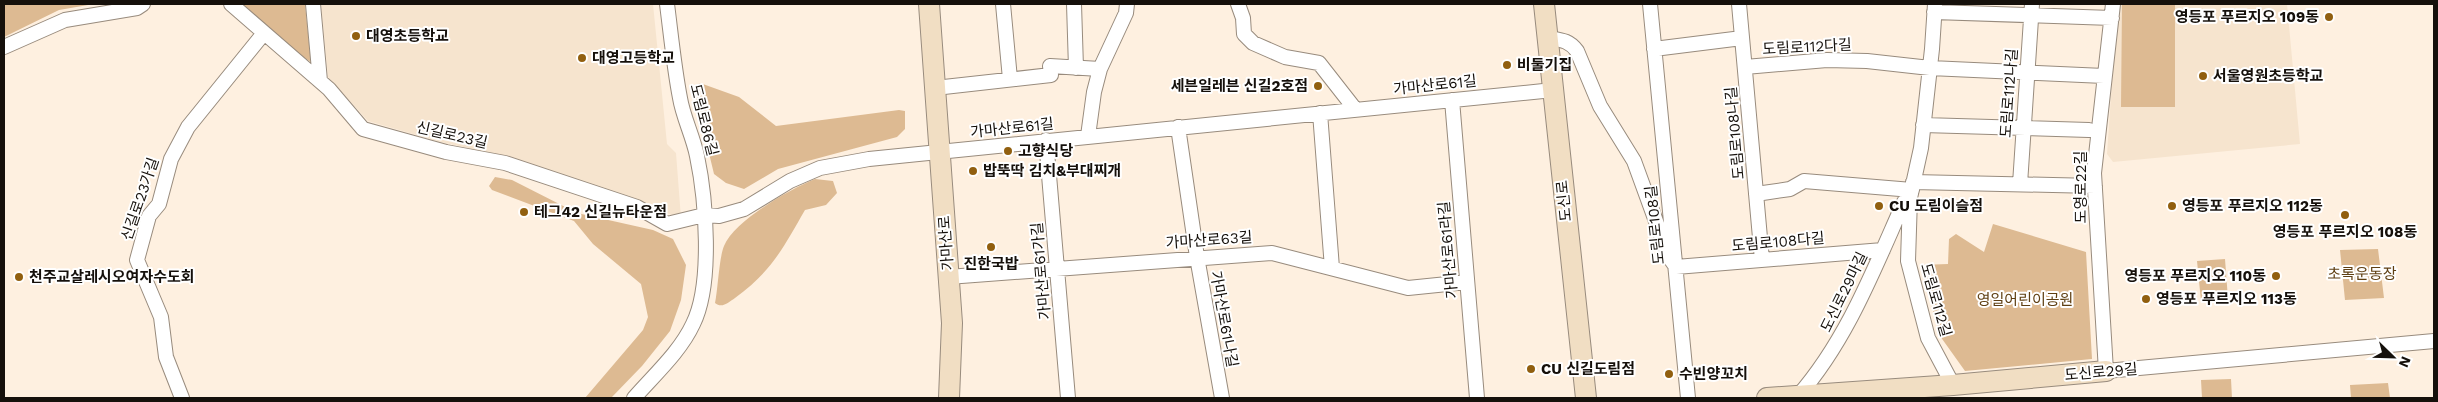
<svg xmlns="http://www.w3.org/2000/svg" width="2438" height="402" font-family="'Work Sans','Noto Sans KR',sans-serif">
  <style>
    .built { fill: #f6e4ce }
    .green { fill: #ddba92 }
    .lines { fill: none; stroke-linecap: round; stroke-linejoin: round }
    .street-casing { stroke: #988b7d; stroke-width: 16 }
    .secondary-casing { stroke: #988b7d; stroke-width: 22 }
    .street { stroke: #fff; stroke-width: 14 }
    .secondary { stroke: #f1dec3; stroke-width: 20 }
    .poi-dot { fill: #915f0f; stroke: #fff; stroke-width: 2 }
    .labels { text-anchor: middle; stroke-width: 4; stroke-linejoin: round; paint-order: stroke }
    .poi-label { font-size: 15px; font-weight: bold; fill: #15100b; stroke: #fff; text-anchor: start }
    .street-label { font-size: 15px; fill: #15100b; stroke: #fff }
    .park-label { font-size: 15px; fill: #5f3f12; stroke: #fff }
  </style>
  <rect width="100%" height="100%" fill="#fef0e0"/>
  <path class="built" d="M321,4h332l14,140 9,9 5,65 -178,-62 -62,-14 -73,-21 -40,-44z
    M2121,4h166l13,140 -187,18 -6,-8 10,-146z"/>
  <path class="green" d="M4,4h90l-35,6 -55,27z
    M237,4h68l6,58 -47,-29z
    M2122,4h53v103h-54z
    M700,83l39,14 37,29 123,-16 6,1v18l-8,8 -119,32 -34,20 -18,-6 -12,-9 -21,-87z
    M495,177l17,3 65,33 76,17 20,9 13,26 -5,35 -11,31 -28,35 -31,32h-26l58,-68 5,-13 -7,-33 -48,-40 -19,-23 -82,-31 -3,-4z
    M815,179l18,2 4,12 -11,12 -21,5c-22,38 -33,61 -70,88 -6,4 -13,11 -20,5 3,-14 4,-45 9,-57 10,-25 66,-57 91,-67z
    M1993,224l93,28 6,107 -127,12 -25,-35 -20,-71 28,-1 1,-25 7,-5 28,18z
    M2378,249l6,49 -39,2 -5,-50z
    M2225,259l3,40 -27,2 -4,-40z
    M2231,379l1,19h-30l-1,-18z
    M2388,383l2,15h-39l-1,-13z"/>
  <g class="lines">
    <defs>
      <path id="street" d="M231,4l98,85 34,40 83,23 59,11 132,44 30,17 37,-9 15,1 25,-7 46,-28 30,-13 49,-9 684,-69
        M313,4l7,77
        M1003,4l7,75
        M1074,4l2,64
        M1238,4l5,14 1,16 9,9 32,14 34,6 36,46
        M1650,4l38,394
        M1739,4l23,256
        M1935,4l-3,45 -11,99 -11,50 -2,63 20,77 25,47
        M2113,4l-19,169 12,198 328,-30
        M1934,12l178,6
        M1548,38c13,2 21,2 29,13l23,55 34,55 35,96 7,10 207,-17
        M4,47l61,-27 72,-12 6,-4
        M1654,49l88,-11
        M1745,67l82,-7 40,1 63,7 174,8
        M935,88l116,-13 -1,-9 50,3
        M1452,100l25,298
        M1320,113l12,155
        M1923,125l166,5
        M1178,127l19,130 25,141
        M1088,136l6,-44 6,-23 26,-56 1,-9
        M1046,140l22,258
        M1913,182l182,4
        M2020,184l12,-180
        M1756,194l34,-5 14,-8 108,9
        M948,277l324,-24 136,35 59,-6
        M1798,396c49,-56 76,-127 106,-194l5,-3
        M182,398l-16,-41 -5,-40 -24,-57 12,-44 10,-12 12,-45 17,-32 76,-94
        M634,398c20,-23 46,-46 59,-74 20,-40 13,-125 4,-168 -4,-20 -14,-39 -17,-58 -6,-31 -9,-63 -13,-94"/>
      <path id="secondary" d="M929,4l23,319 -3,75
        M1544,4l42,394
        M1767,398l186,-13 153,-14"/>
    </defs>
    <use href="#street" class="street-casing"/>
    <use href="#secondary" class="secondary-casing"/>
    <use href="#street" class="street"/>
    <use href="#secondary" class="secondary"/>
  </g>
  <g class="poi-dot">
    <circle cx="2329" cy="17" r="5"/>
    <circle cx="356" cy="36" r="5"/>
    <circle cx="582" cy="58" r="5"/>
    <circle cx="1507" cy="65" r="5"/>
    <circle cx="2203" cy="76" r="5"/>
    <circle cx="1318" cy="86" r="5"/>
    <circle cx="1008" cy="151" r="5"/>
    <circle cx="973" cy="171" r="5"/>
    <circle cx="1879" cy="206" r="5"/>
    <circle cx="2172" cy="206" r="5"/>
    <circle cx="524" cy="212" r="5"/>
    <circle cx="2345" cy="215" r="5"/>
    <circle cx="991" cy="247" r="5"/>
    <circle cx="2276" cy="276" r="5"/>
    <circle cx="19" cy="277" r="5"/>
    <circle cx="2146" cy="299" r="5"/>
    <circle cx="1531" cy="369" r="5"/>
    <circle cx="1669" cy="374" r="5"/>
  </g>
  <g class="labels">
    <g class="poi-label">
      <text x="2319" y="22" text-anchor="end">영등포 푸르지오 109동</text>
      <text x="366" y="41">대영초등학교</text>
      <text x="592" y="63">대영고등학교</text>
      <text x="1517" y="70">비둘기집</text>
      <text x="2213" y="81">서울영원초등학교</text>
      <text x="1308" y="91" text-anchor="end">세븐일레븐 신길2호점</text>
      <text x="1018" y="156">고향식당</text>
      <text x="983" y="176">밥뚝딱 김치&amp;부대찌개</text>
      <text x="1889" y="211">CU 도림이슬점</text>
      <text x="2182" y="211">영등포 푸르지오 112동</text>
      <text x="534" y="217">테그42 신길뉴타운점</text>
      <text x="2345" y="237" text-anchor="middle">영등포 푸르지오 108동</text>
      <text x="991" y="269" text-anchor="middle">진한국밥</text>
      <text x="2266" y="281" text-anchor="end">영등포 푸르지오 110동</text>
      <text x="29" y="282">천주교살레시오여자수도회</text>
      <text x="2156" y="304">영등포 푸르지오 113동</text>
      <text x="1541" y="374">CU 신길도림점</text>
      <text x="1679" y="379">수빈양꼬치</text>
    </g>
    <g class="street-label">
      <text transform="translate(1807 47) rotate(-3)" y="5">도림로112다길</text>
      <text transform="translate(1435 85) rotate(-6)" y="5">가마산로61길</text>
      <text transform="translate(2009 93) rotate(-86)" y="5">도림로112나길</text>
      <text transform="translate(704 120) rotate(76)" y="5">도림로86길</text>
      <text transform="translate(1012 128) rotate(-6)" y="5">가마산로61길</text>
      <text transform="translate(1735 133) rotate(-95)" y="5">도림로108나길</text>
      <text transform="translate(452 135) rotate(13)" y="5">신길로23길</text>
      <text transform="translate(2081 187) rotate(-90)" y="5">도영로22길</text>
      <text transform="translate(140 199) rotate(-71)" y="5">신길로23가길</text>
      <text transform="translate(1564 201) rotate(-96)" y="5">도신로</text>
      <text transform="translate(1655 225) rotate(-96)" y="5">도림로108길</text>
      <text transform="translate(1209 240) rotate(-4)" y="5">가마산로63길</text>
      <text transform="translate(1778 242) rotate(-5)" y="5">도림로108다길</text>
      <text transform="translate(946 243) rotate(-94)" y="5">가마산로</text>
      <text transform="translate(1448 250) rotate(-95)" y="5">가마산로61라길</text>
      <text transform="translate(1041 271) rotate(-95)" y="5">가마산로61가길</text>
      <text transform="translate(1844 292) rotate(-64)" y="5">도신로29마길</text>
      <text transform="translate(1936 300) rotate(74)" y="5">도림로112길</text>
      <text transform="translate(1224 319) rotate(80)" y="5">가마산로61나길</text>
      <text transform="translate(2101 372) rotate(-5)" y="5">도신로29길</text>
    </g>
    <g class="park-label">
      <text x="2362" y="279">초록운동장</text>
      <text x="2025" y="305">영일어린이공원</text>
    </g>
  </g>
  <rect width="2438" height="402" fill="none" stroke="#15100b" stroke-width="10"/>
  <g transform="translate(2393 357) rotate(113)" stroke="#ffffff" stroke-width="4" paint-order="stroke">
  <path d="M0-4L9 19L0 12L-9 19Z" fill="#15100b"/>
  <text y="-8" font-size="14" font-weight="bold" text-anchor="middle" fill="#15100b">N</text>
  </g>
</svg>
